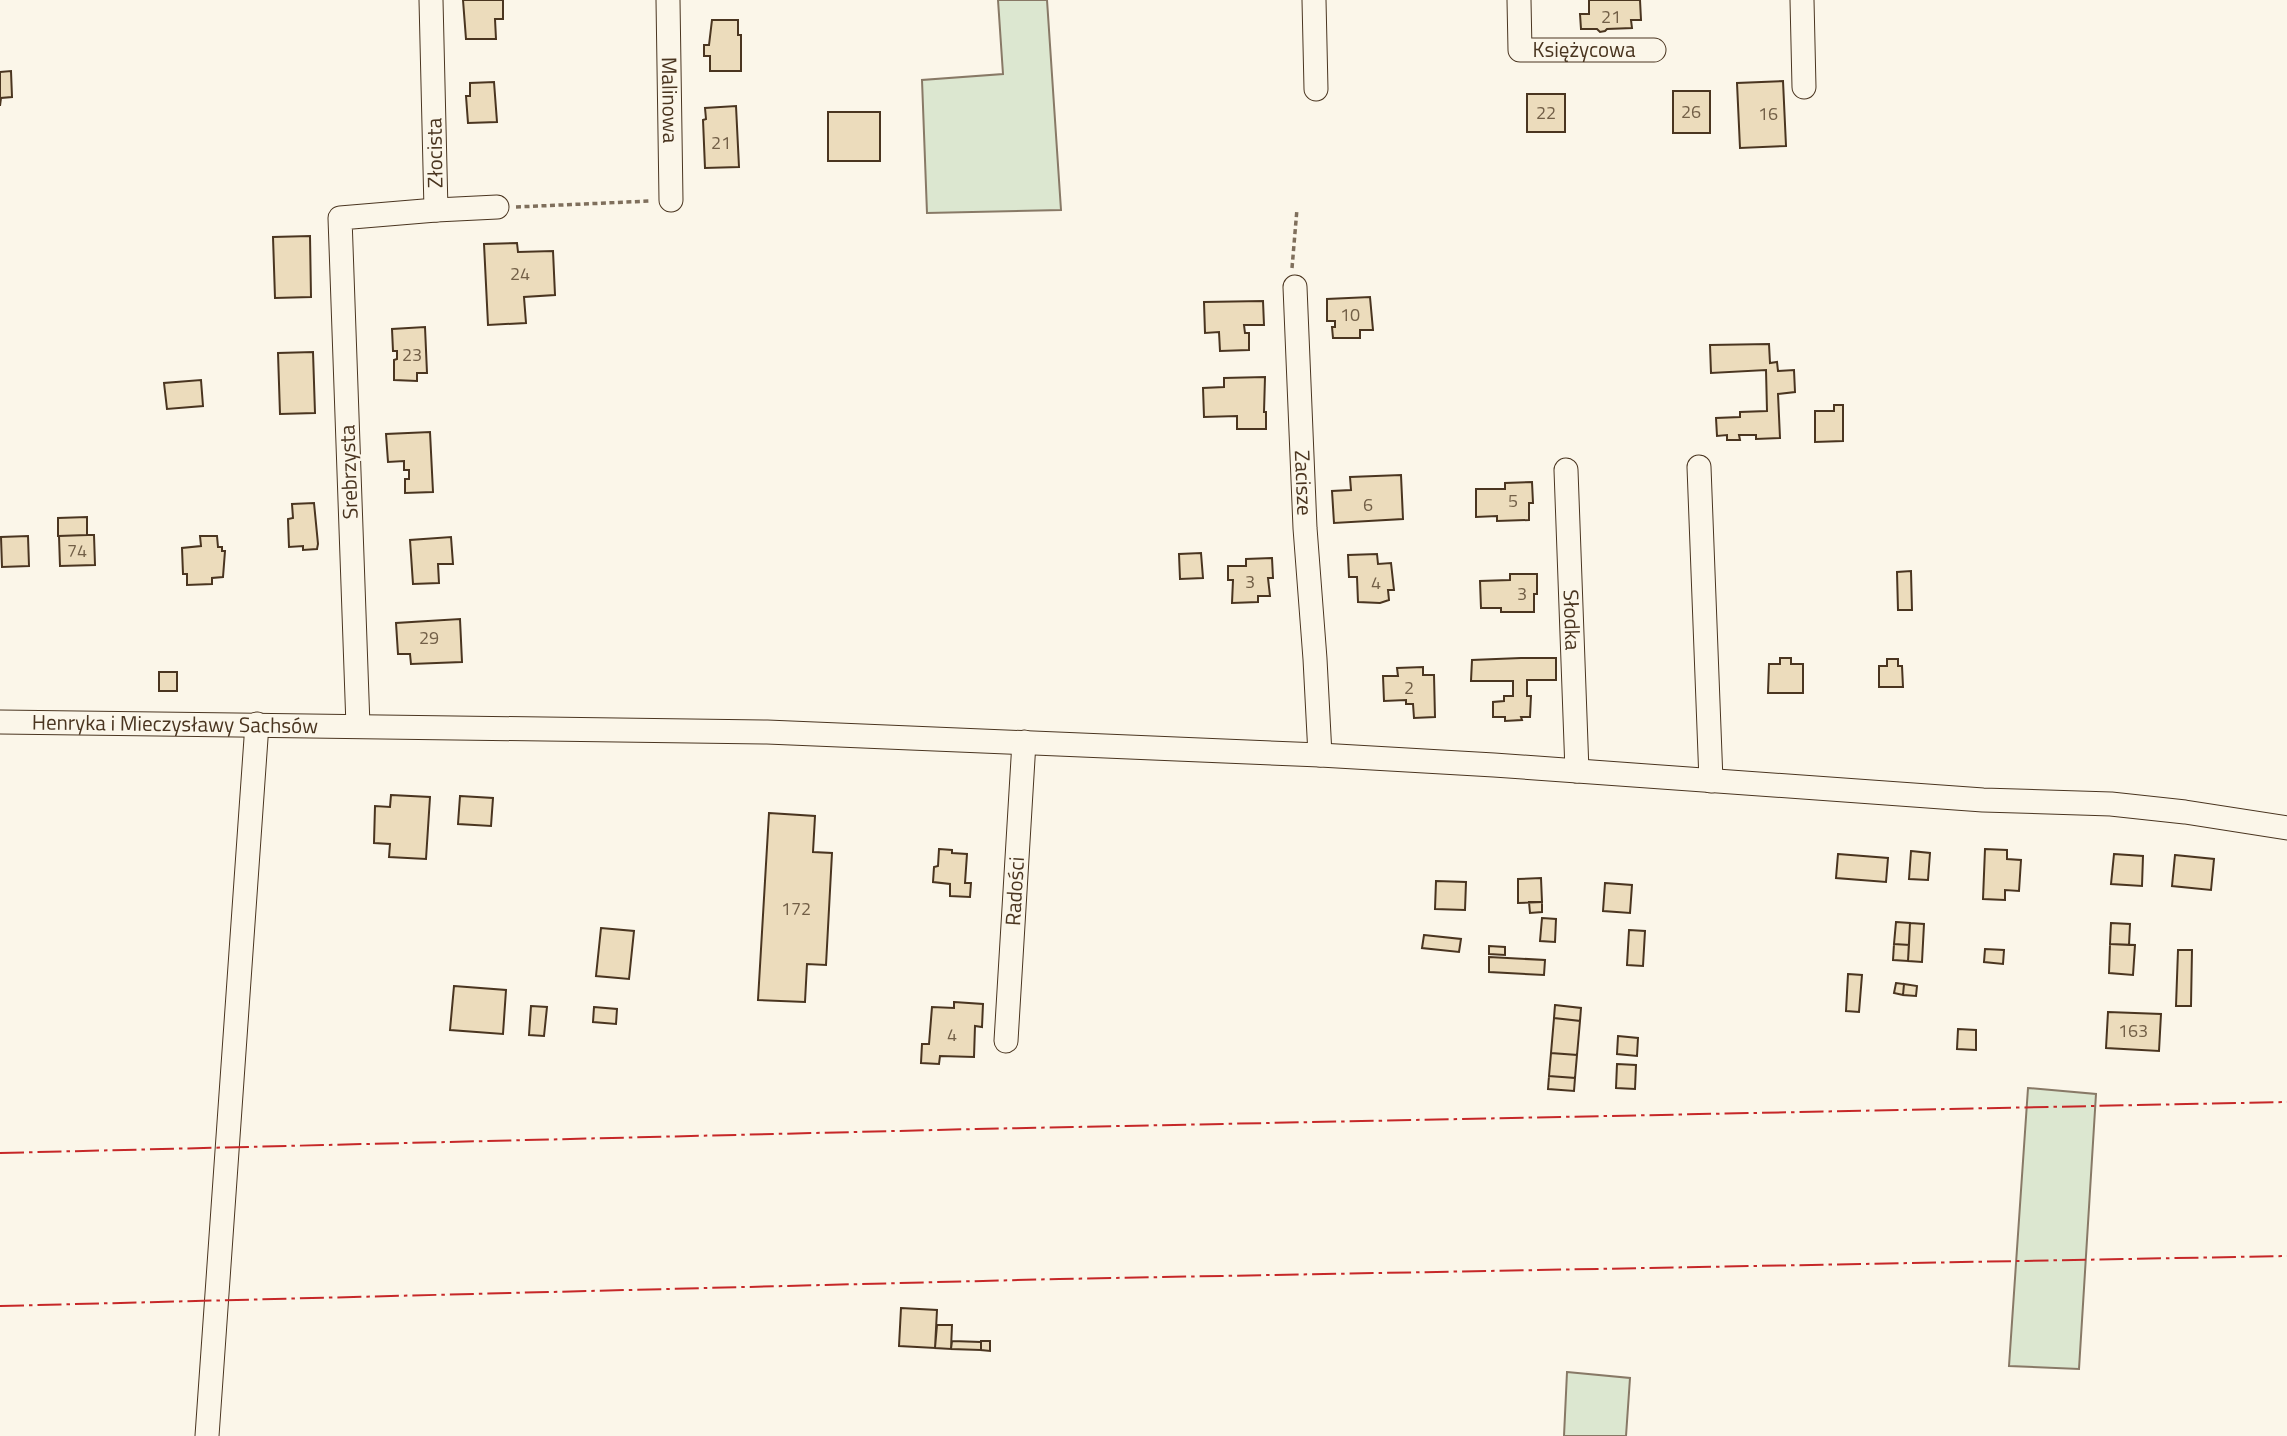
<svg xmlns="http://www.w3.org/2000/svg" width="2287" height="1436" font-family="'Titillium Web',sans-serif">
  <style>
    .green { fill: #dce7d0; stroke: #887966; stroke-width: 2 }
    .building { fill: #ecdcbc; stroke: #4a3520; stroke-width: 2 }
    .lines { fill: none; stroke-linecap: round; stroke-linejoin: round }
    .minor-casing { stroke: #4a3520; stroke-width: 25 }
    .path { stroke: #7f6f5c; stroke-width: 3.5; stroke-dasharray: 5 3.5; stroke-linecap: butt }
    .minor { stroke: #fbf6e9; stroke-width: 23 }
    .power { stroke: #c62828; stroke-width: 2; stroke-dasharray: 24 5 3.5 5; stroke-linecap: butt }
    .labels { text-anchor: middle; stroke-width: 5; stroke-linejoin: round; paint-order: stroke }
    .number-label { font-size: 18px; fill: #725f47 }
    .street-label { font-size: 21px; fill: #4a3520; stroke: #fbf6e9 }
  </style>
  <rect width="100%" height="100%" fill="#fbf6e9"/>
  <path class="green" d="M998,0h49l14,210 -134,3 -5,-133 81,-6z
    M2028,1088l68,6 -17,275 -70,-3z
    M1567,1372l63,6 -4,58h-62z"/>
  <path class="building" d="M463,0h40v19h-8l1,20h-30z
    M1589,0h51l1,20h-10l1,8 -25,1 -2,2 -5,1 -3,-3h-16l-1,-15h9z
    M712,20h26v15h3v36h-31v-15h-6v-11h5z
    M11,71l1,26 -11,1 -1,8v-34z
    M1783,81l3,65 -46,2 -3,-65z
    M494,82l3,40 -29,1 -2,-27h4v-13z
    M1673,91h37v42h-37z
    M1527,94h38v38h-38z
    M736,106l3,61 -34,1 -2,-48 3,-1 -1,-11z
    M828,112h52v49h-52z
    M310,236l1,61 -36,1 -2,-61z
    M517,243l1,9 35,-1 2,44 -31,2 2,26 -38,2 -4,-81z
    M1370,297l3,33h-13v8h-27l-1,-11h3v-6h-8v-22z
    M1263,301l1,24h-20l1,8h4v17l-29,1 -1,-19 -14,1 -1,-31z
    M425,327l2,46h-10v8l-23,-1v-20l3,-1v-8h-4l-1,-22z
    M1769,344l1,19 7,-1 1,9 16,-1 1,22 -17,2 2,44 -24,1v-4h-17l1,5h-13v-5l-10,1 -1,-18 24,-1v-5l27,-1 -1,-41 -55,3 -1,-28z
    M313,352l2,61 -35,1 -2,-61z
    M1265,377l-1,35h2v17h-29v-13l-33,1 -1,-29 21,-1v-9z
    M201,380l2,26 -36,3 -3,-26z
    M1834,405h9v36l-28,1v-31h19z
    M430,432l3,60 -28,1v-14h4v-9h-5v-9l-16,1 -2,-28z
    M1401,475l2,44 -69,4 -2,-32 19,-1 -1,-13z
    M1532,482l1,21h-4v17l-32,1v-5l-21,1v-28h29v-6z
    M314,503l4,41 -1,5 -14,1v-4l-14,1 -1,-28 5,-1 -1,-14z
    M87,517v18l-29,1v-18z
    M87,535h7l1,30 -35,1 -1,-30z
    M28,536l1,30 -27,1 -1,-30z
    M200,536h17l1,11h4v4h3l-2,26 -11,1v6l-25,1v-11h-4l-1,-26 19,-2z
    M451,537l2,27h-15l1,19 -26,1 -3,-44z
    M1201,553l2,25 -23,1 -1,-25z
    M1377,554l1,10 13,-1 3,27h-6l1,10 -9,3 -22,-1 -1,-25h-8l-1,-22z
    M1272,558l1,20h-5l2,18h-12v6l-26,1 1,-23h-5v-14h18v-7z
    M1911,571l1,39h-14l-1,-38z
    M1510,574h27v20h-3v18h-33v-4h-20l-1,-27 30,-1z
    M460,619l2,43 -51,2 -1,-10h-12l-2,-31z
    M1521,658h35v22h-29v16h4l-1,21h-9l1,3 -17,1v-4h-12v-15l11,-1v-5h9v-15h-42l1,-21z
    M1780,658h11v6h12v29h-35l1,-29h11z
    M1887,659h11v7h4l1,21h-24v-21h8z
    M1423,667v8h11l1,42 -21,1 -1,-14h-7v-4l-22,1 -1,-25h15l-1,-8z
    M159,672h18v19h-18z
    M391,795l39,2 -4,62 -37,-2 1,-13 -16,-1 1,-37 15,1z
    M460,796l33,2 -2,28 -33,-2z
    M769,813l46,3 -2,36 19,1 -6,112 -19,-1 -2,38 -47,-2z
    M939,849l13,1v3l15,1 -2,29h6l-1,14 -20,-1v-12l-17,-2 1,-15 4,-1z
    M1985,849l22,1v9l14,1 -2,31 -14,-1v10l-22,-1z
    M1911,851l19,2 -2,27 -19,-1z
    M1838,854l50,4 -2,24 -50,-4z
    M2114,854l29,2 -1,30 -31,-2z
    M2175,855l39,4 -3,31 -39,-4z
    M1541,878l1,24 -24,1v-24z
    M1436,881l30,1 -1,28 -30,-1z
    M1605,883l27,2 -2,28 -27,-2z
    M1529,902h13v10l-12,1z
    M1542,918l14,1 -1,23 -15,-1z
    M1896,922l14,1 -1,22 -15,-1z
    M1910,923l14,1 -2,38 -14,-1z
    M2111,923l19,1 -1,21 -19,-1z
    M601,928l33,3 -5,48 -33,-3z
    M1629,930l16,1 -2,35 -16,-1z
    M1424,935l37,4 -2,13 -37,-4z
    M1894,944l15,1 -1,16 -15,-1z
    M2110,944l25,1 -2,30 -24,-2z
    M1489,946l16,1v8l-16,-1z
    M1985,949l19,1 -1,14 -19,-2z
    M2178,950h14l-1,56h-15z
    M1489,957l56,3 -1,15 -55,-3z
    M1848,974l14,1 -3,37 -13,-1z
    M1896,983l8,1 -1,11 -9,-2z
    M1904,984l13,2 -1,10 -13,-1z
    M454,986l52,4 -3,44 -53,-4z
    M954,1002l29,2 -1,23 -7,-1 -1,31 -34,-1 -1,8 -18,-1 1,-19h7l3,-37 22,1z
    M1555,1005l26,3 -1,13 -26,-3z
    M531,1006l16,1 -3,29 -15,-1z
    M594,1007l23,2 -1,15 -23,-2z
    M2108,1012l53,2 -2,37 -53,-3z
    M1554,1018l26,3 -3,34 -26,-2z
    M1958,1029l18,1v20l-19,-1z
    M1618,1036l20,2 -1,18 -20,-2z
    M1551,1053l26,2 -2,23 -26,-2z
    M1617,1064l19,1 -1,24 -19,-1z
    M1549,1076l26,2 -1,13 -26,-2z
    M901,1308l36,2 -2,38 -36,-2z
    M937,1325h15l-1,24 -16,-1z
    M952,1341l29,1v8l-30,-1z
    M981,1341h9v10l-9,-1z"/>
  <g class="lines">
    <defs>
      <g id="minor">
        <path id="s1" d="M668,0l3,200"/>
        <path d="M1314,0l2,89"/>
        <path id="s2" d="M1519,0l1,50h134"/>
        <path d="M1802,0l2,87"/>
        <path d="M436,210l61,-3"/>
        <path id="s3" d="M1295,287l10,241 10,131 5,96"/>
        <path d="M1699,467l12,314"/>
        <path id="s4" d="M1566,470l11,301"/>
        <path id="s5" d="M0,722l767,10 553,23 174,10 489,35 128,4 74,8 102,16"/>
        <path d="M358,726l-18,-508 96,-8 -5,-210"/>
        <path id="s6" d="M1006,1041l18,-299"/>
        <path d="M207,1436l50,-712"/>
      </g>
    </defs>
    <use href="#minor" class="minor-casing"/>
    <path class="path" d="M516,207l135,-6
      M1292,268l5,-59"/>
    <use href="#minor" class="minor"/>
    <path class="power" d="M0,1153l976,-24 1311,-27
      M0,1306l1059,-27 1228,-23"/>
  </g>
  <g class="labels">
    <g class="number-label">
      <text x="1611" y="23">21</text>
      <text x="1691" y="118">26</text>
      <text x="1546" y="119">22</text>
      <text x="1768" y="120">16</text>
      <text x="721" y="149">21</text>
      <text x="520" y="280">24</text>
      <text x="1350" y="321">10</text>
      <text x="412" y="361">23</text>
      <text x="1513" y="507">5</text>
      <text x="1368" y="511">6</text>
      <text x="77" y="557">74</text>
      <text x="1250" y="588">3</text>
      <text x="1376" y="589">4</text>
      <text x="1522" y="600">3</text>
      <text x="429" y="644">29</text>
      <text x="1409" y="694">2</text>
      <text x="796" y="915">172</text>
      <text x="2133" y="1037">163</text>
      <text x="952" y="1041">4</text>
    </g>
    <g class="street-label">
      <text dy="7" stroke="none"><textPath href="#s2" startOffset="114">Księżycowa</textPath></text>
      <text dy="7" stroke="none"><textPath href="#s1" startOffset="100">Malinowa</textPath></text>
      <text transform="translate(435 153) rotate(-91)" y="7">Złocista</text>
      <text transform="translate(349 472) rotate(-92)" y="7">Srebrzysta</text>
      <text dy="7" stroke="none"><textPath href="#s3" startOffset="196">Zacisze</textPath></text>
      <text dy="7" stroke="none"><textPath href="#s4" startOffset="150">Słodka</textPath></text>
      <text dy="7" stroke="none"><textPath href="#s5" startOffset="175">Henryka i Mieczysławy Sachsów</textPath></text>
      <text dy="7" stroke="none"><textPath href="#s6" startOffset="150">Radości</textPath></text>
    </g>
  </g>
</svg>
